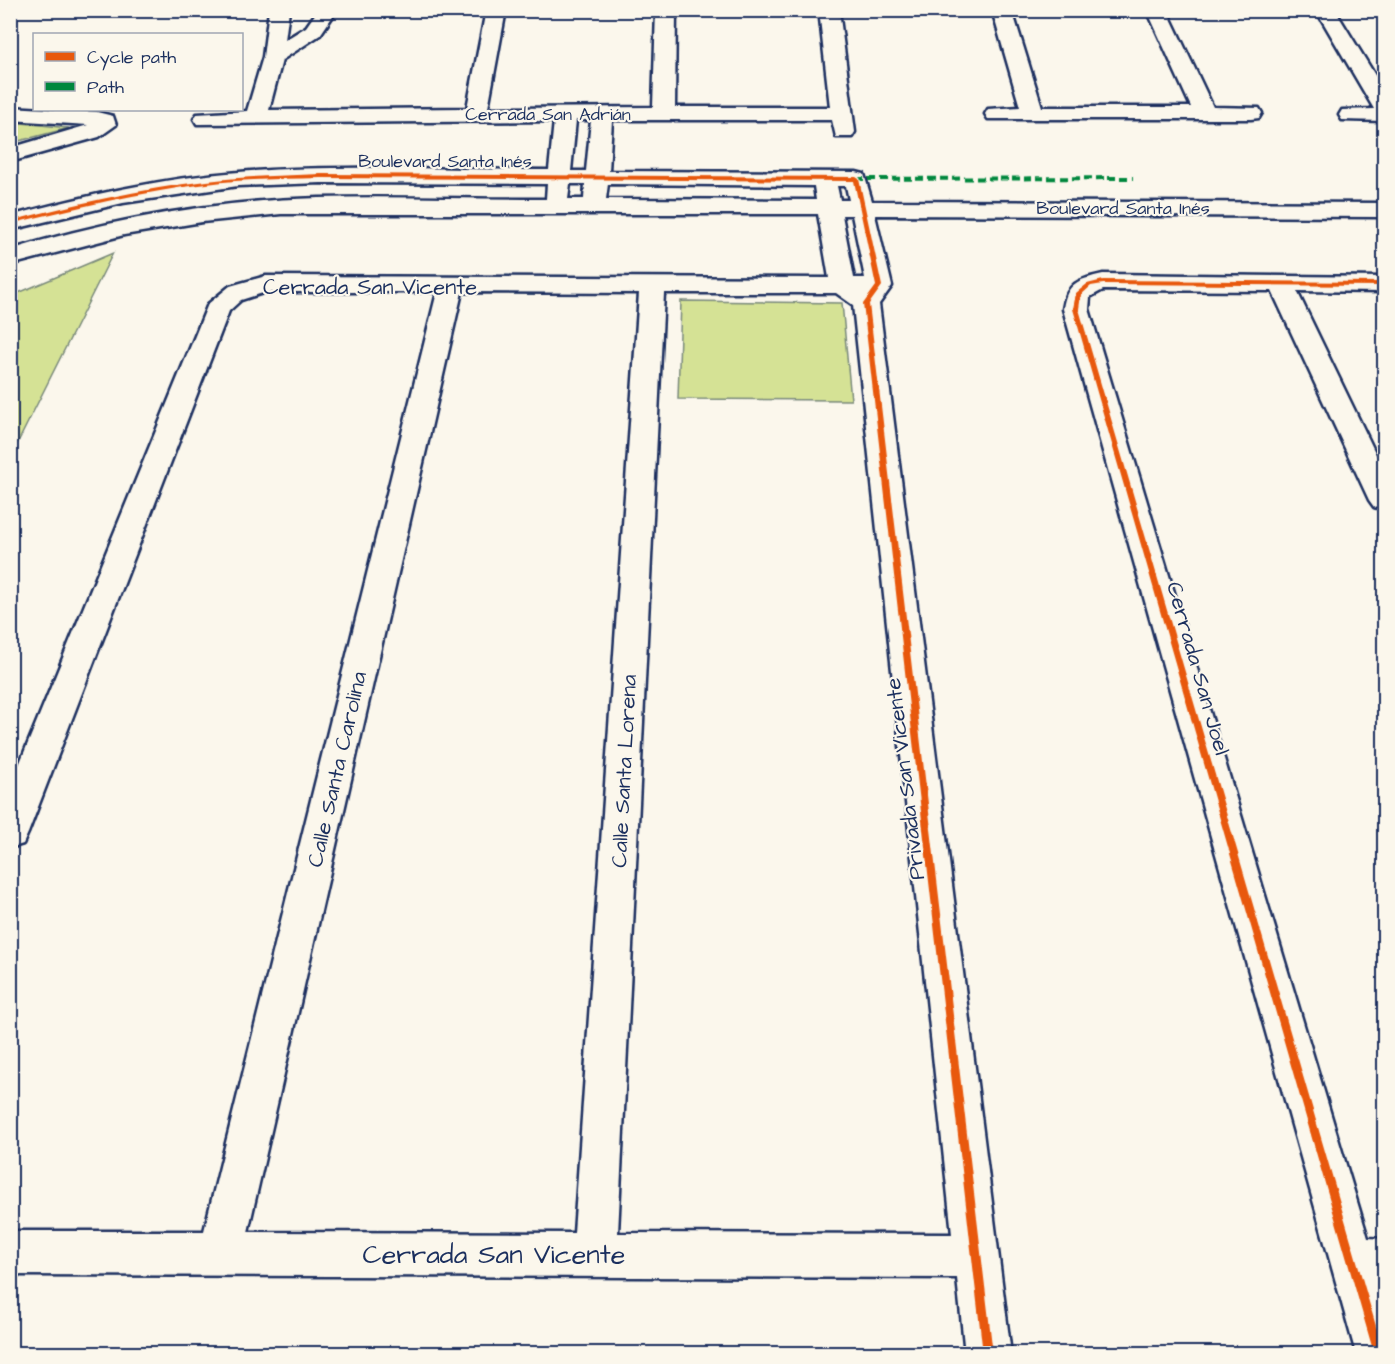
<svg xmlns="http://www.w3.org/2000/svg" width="1395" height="1364" font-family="'Architects Daughter',sans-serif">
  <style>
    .green { fill: #d5e295; stroke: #78887a; stroke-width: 1.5 }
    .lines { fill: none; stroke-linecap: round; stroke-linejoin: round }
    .minor-casing { stroke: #1b2f5e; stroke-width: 5 }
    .minor { fill: #fbf7ec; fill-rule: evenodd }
    .quiet { stroke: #00873e; stroke-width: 4; stroke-dasharray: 8 4; stroke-linecap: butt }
    .cycleway-casing { stroke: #fbf7ec; stroke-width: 3 }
    .cycleway { fill: #e8590c; fill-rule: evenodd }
    .labels { text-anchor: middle; stroke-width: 4.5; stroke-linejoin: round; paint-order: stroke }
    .far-street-label { font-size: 18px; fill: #1b2f5e; stroke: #fbf7ec }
    .street-label { font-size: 22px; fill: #1b2f5e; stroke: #fbf7ec }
    .near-street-label { font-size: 27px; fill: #1b2f5e; stroke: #fbf7ec }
  </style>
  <rect width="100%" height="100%" fill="#fbf7ec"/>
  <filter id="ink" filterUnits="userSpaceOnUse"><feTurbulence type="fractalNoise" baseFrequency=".0167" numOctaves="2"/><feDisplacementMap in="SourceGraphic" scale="12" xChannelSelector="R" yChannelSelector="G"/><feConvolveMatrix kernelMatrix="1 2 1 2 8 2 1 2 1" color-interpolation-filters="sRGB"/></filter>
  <g filter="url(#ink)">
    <path class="green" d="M11,122h1l57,6 -58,15z
      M113,253l-102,203v-160z
      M681,301l161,2 9,97 -173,-1z"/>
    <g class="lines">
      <defs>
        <path id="minor" d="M269,10h20l-4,30 21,-13 12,-17h19l-17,25 -38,25 -13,50 198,-2 19,-98h20l-18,98 165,-1 3,-97h20l-1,97h155l-11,-97h20l16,122 -3,5h-16l-4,-17h-220l-3,51 247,1 8,2 8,27 512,2v14l-509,-2 17,71 -13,18 132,1050h-46l-8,-76 -947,-3v-44h194l233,-939h-171l-25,8 -12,11 -201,522 -5,11 -13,4v-61l198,-483 22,-18 36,-10 563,2 -11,-64h-537l-79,8 -78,13 -114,30v-15c100,-31 204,-49 309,-52 75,-2 151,1 227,1l1,-15 -226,-1 -83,3 -115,17 -113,27v-14c75,-20 151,-38 229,-44 102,-8 207,-2 310,-2l5,-49 -357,3 -3,-5 3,-5 50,-3 16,-54zM576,120h15l-5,51h-15zM570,184h15l-1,15h-16zM608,184l206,2 2,14 -210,-1zM837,186h9l3,14h-9zM842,215h10l13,63h-11zM462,292l177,1 -65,940 -326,-1zM664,293h172l17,12 99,929 -334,-1z
          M992,10h20l30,97h149l-44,-97h20l46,97 46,1 3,5 -3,5 -8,1h-263l-3,-5 3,-5 32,-2z
          M1316,10h19l49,80v31l-42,-1 -3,-5 3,-5 32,-1z
          M10,107l87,5 16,4 3,9 -17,12 -89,25v-14l78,-23 -78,-5z
          M1103,274l281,3v15l-87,-1 87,180v39l-10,-3 -5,-7 -97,-209 -169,-1 -13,7 -1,12 279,929 16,1v44h-3l3,11v60h-28l-1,-4 -292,-1041c4,-27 15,-29 40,-35z"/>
      </defs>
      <use href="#minor" class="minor-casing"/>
      <use href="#minor" class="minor"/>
      <path class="quiet" d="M856,179l277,-1"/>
      <defs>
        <path id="cycleway" d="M321,174l535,3 3,2 23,107 -13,18 124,1050h-10l-120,-1050 13,-18 -22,-105 -533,-3c-38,1 -76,1 -114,6 -67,8 -132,24 -197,40v-3c65,-17 130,-32 197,-40 38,-5 76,-5 114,-7z
          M1103,280l281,2v4l-281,-2 -12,2 -10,9 -2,14 304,1041 -1,4h-8l-1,-4 -300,-1041 3,-16 11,-9z"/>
      </defs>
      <use href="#cycleway" class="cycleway-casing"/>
      <use href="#cycleway" class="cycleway"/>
    </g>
  </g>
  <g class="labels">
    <g class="far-street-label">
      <text x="548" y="120">Cerrada San Adrián</text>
      <text x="445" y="167">Boulevard Santa Inés</text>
      <text x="1123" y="214">Boulevard Santa Inés</text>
    </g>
    <g class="street-label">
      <text x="370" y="294">Cerrada San Vicente</text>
      <text transform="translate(1199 668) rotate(74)" y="8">Cerrada San Joel</text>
      <text transform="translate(336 769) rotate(-77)" y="8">Calle Santa Carolina</text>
      <text transform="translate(623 771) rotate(-87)" y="8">Calle Santa Lorena</text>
      <text transform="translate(904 779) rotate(-97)" y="8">Privada San Vicente</text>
    </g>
    <g class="near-street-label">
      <text x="494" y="1263">Cerrada San Vicente</text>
    </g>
  </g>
  <rect width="1395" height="1364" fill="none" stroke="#fbf7ec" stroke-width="36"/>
  <rect x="18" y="18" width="1359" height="1328" fill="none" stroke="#1b2f5e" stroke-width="2" filter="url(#ink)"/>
  <rect x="33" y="33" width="210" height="78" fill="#fbf7ec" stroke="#a1a7b3" stroke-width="1.5"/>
  <rect x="45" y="52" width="30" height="9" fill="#e8590c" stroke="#a1a7b3" stroke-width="1.5"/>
  <text x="87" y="63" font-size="18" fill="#1b2f5e">Cycle path</text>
  <rect x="45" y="82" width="30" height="9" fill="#00873e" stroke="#a1a7b3" stroke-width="1.5"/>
  <text x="87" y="93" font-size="18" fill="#1b2f5e">Path</text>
</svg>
